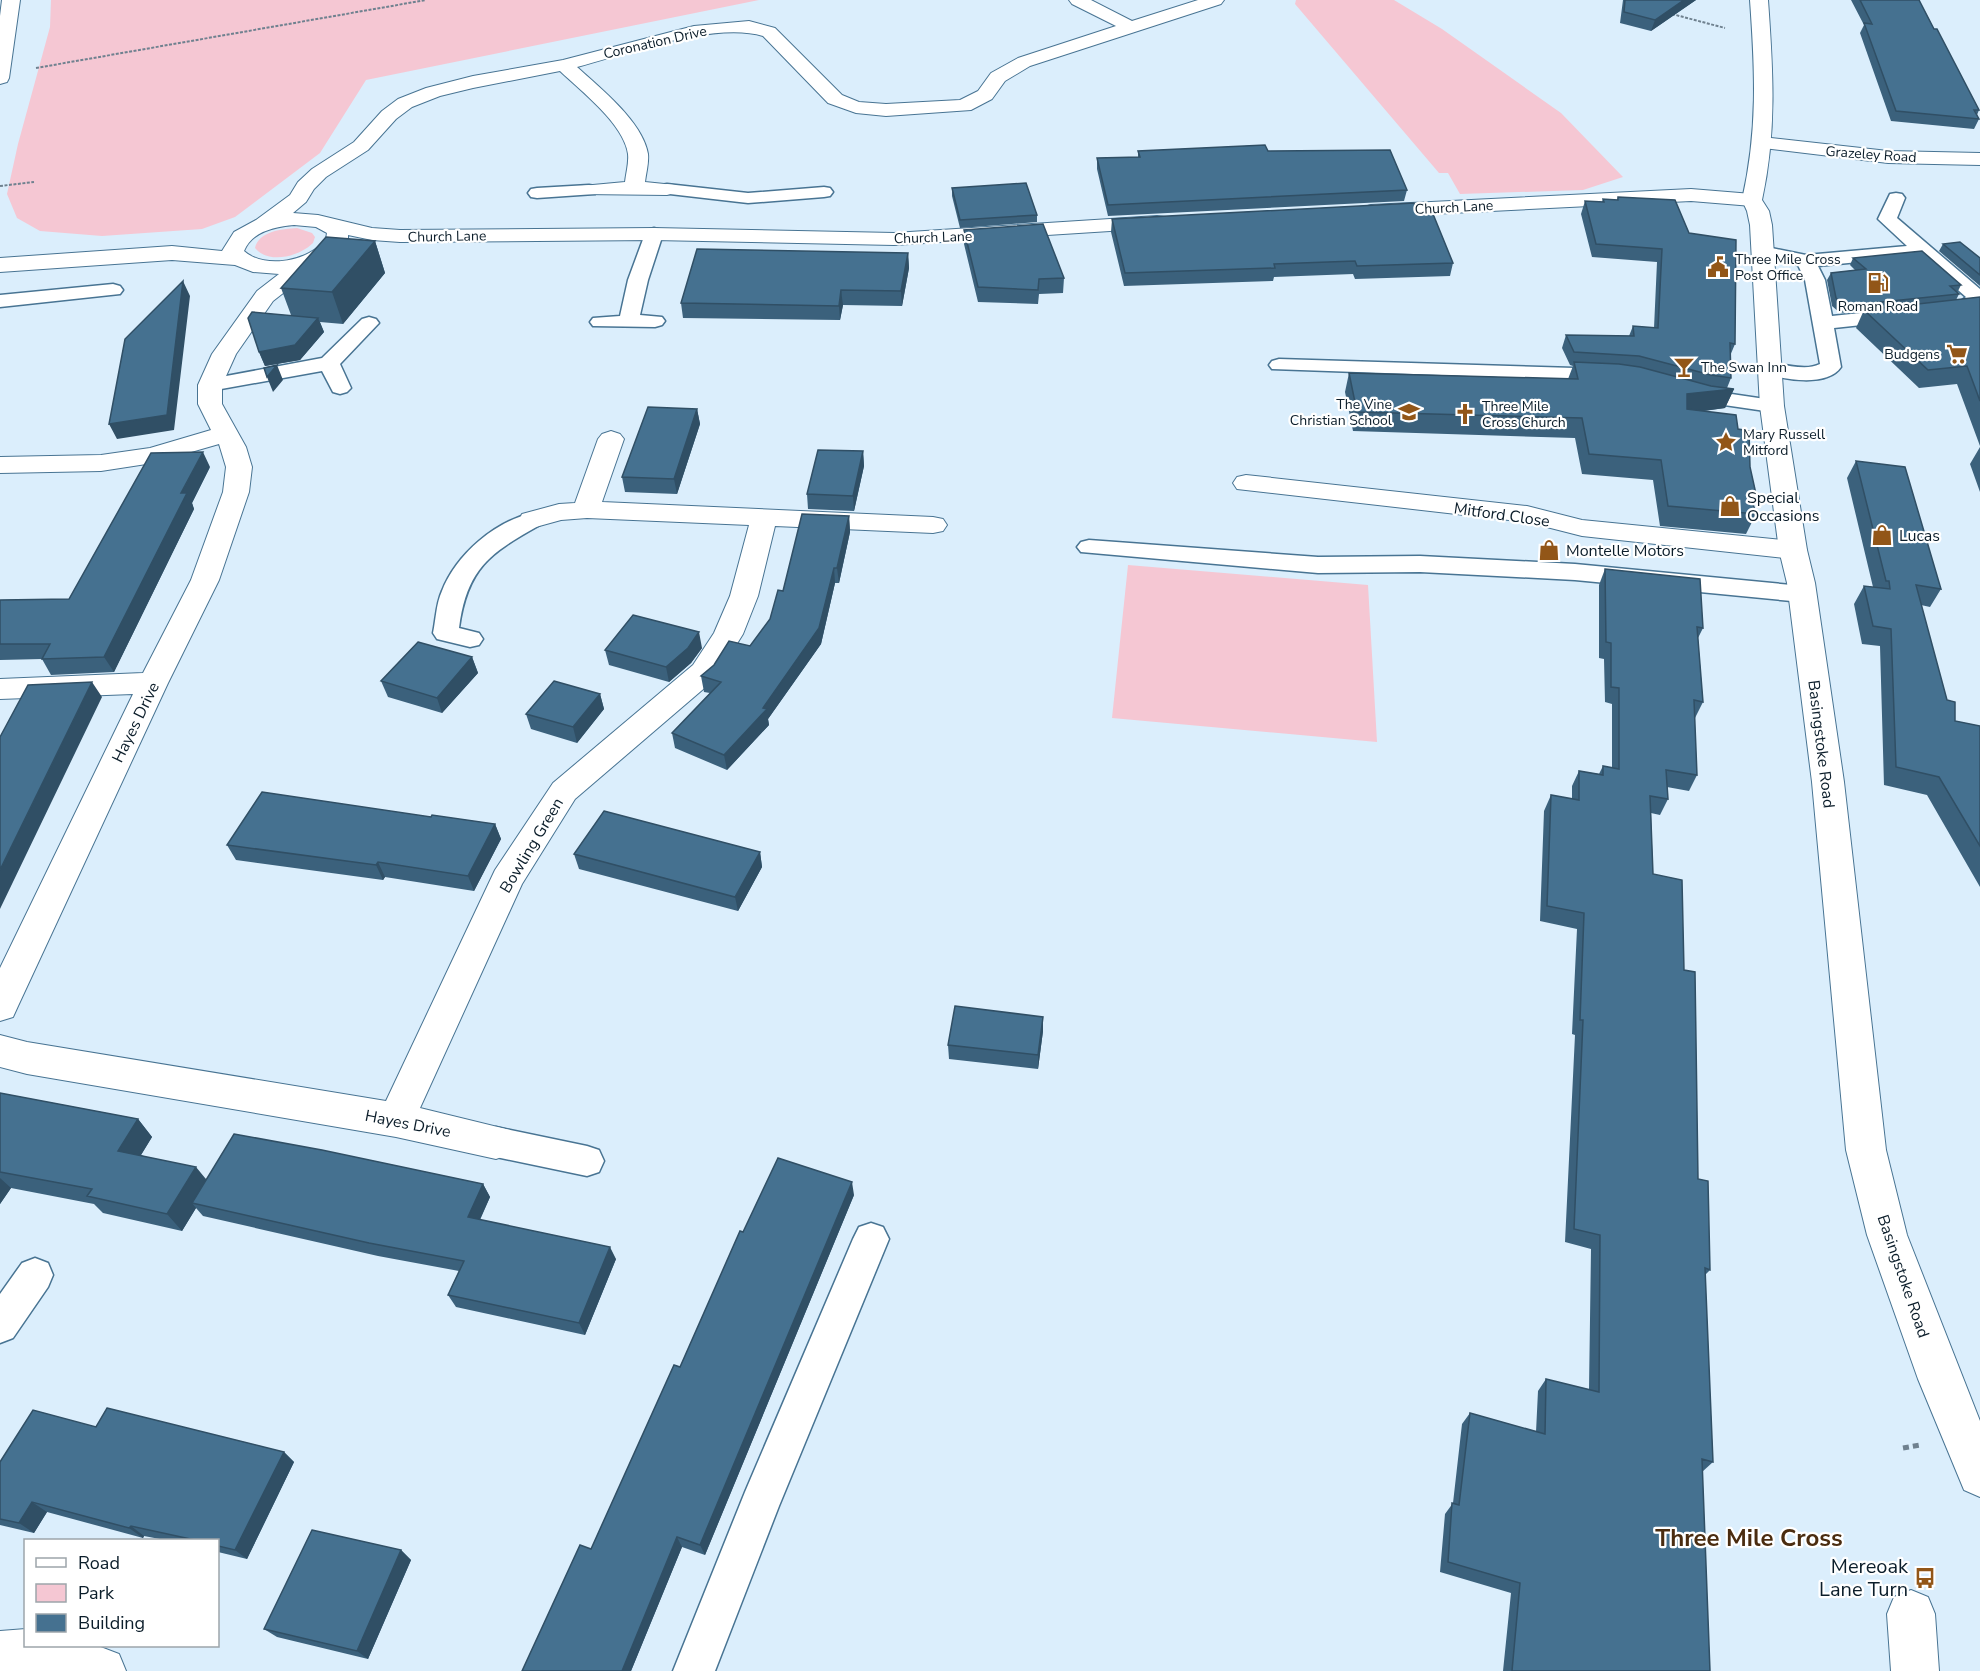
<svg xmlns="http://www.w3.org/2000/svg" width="1980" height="1671" font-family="'Nunito Sans',sans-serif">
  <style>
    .green { fill: #f5c7d3 }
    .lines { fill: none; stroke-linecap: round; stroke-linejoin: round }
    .lane-casing { stroke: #487493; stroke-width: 3 }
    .street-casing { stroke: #487493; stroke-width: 2 }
    .secondary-casing { stroke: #487493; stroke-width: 2 }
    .path-far1 { stroke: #6f818f; stroke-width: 2; stroke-dasharray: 3 1.5; stroke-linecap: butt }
    .path { stroke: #6f818f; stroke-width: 5; stroke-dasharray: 6 4; stroke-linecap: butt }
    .lane { fill: #fff; fill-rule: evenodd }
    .street { fill: #fff; fill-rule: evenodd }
    .secondary { fill: #fff; fill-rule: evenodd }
    .wall { fill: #3b617c }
    .shaded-wall { fill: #304f65 }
    .building { fill: #457190; stroke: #304f65; stroke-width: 1.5 }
    .labels { text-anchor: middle; stroke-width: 4.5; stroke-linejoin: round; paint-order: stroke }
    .far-street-label { font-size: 14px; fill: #0b1d2a; stroke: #fff }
    .far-poi-label { font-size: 14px; fill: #0b1d2a; stroke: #fff; text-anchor: start }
    .poi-label { font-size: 16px; fill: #0b1d2a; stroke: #fff; text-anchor: start }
    .street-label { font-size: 16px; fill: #0b1d2a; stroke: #fff }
    .near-poi-label { font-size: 20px; fill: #0b1d2a; stroke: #fff; text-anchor: end }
    .near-quarter-label { font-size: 24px; font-weight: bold; fill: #4a2c10; stroke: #fff }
  </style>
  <rect width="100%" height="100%" fill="#dbeefc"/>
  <path class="green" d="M51,0h708l-393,80 -46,73 -85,64 -33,12 -100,7 -62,-5 -23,-13 -10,-24 11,-50 32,-117z
    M1296,0h98l48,29 119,84 62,64 -40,13 -123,4 -12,-21h-9l-144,-169z
    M297,228l15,5 3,4 -2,6c-13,13 -44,22 -58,5 4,-17 27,-19 42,-20z
    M1128,565l240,20 9,157 -265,-24z"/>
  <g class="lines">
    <defs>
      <path id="lane" d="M667,184l81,9 76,-6 6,1 3,4 -3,4 -6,1 -76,6 -87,-10 -3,-4 3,-4z
        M589,185l6,1 3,4 -3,4 -58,4 -6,-1 -3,-4 3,-4 6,-1z
        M1896,193l6,1 3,4 -8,20 83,71v16c-12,10 -30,14 -45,10l-3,-4 3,-4 24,-4 7,-6 -47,-41 -101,10 7,14 7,36 67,-7 7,2 3,4 -3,4 -7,2 -65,7 7,39c-14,21 -59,12 -79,6l-3,-4 3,-4c19,-5 39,8 58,-1l-15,-84 -7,-15 -43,-9 -2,-4 2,-4 7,-2 44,9 101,-9 -29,-27 12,-25z
        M654,228l7,2 2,4 -15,46 -8,35 22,2 3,4 -3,4 -7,2 -62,-1 -3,-4 3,-4 27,-2 8,-36 17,-46 2,-4z
        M113,284l7,2 3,4 -3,4 -120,13v-12z
        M369,317l7,2 3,4 -39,41 11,24 -4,4 -7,2 -7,-2 -11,-21 -112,20 -7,-2 -4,-4 4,-4 7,-2 112,-21 40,-39z
        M1279,359l329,10 7,2 3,4 -3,4 -7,2 -336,-12 -3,-4 3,-4z
        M1691,388l81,12 8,1 3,5 -3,5 -8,1 -89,-13 -3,-5 3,-5z
        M532,513l8,2 4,5 -4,5c-50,28 -73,43 -81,103l20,5 4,6 -4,6 -9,2 -33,-8 -4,-6c3,-14 3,-29 9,-42 14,-36 52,-69 90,-78z
        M1089,540l229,17 102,-1 155,8 227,22 9,2 3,6 -3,6 -9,2 -227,-22 -155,-8 -102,1 -237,-21 -4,-5 4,-5z
        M496,1127l91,19 12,4 5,11 -5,11 -12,4 -91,-19 -12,-4 -5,-11 5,-11z
        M871,1223l12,4 6,12 -110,267 -64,165h-42l72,-179 108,-253 6,-12z
        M35,1258l13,5 5,12 -5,12 -35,51 -13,5v-49l22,-31z"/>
      <path id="street" d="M2,0h18l-11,78 -2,4 -7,2v-68z
        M1069,0h22l41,21 66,-21h26l-3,4 -191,62 -25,15 -13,18 -21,11 -85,6 -30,-3 -28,-10 -65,-67c-48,-15 -137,18 -186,31 23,21 66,55 71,87 1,9 -2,19 -3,28l29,3 3,4 -3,4 -7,2 -85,-1 -3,-4 3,-4 43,-4c1,-9 4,-19 3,-28 -4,-30 -47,-63 -68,-83l-87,17 -33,8 -28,11 -16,12 -28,31 -42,27 -12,12 -8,13 -13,11 25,2 54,13 28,2 254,-2 240,5 263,-17 8,1 3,5 -3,5 -8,1 -263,17 -240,-5 -254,2 -28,-2 -24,-5v5l-9,13 -20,12 -46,36 -37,53 -14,31v19l24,43 6,20 -3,25 -30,88 -51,103 -150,323 -5,11 -13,4v-53l133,-274 -133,5v-20l143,-6 48,-93 32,-88 3,-25 -7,-23 -66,19 -52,8 -101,2v-16l101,-2 49,-7 61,-18 -13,-26v-19l14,-31 45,-63 22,-17 -26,-2 -18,-7 -63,-5 -172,12v-14l172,-12 50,5 12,-19 22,-12 34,-25 8,-13 14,-13 42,-27 28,-31 16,-12 28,-11 47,-12 90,-16 131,-34 55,-5 26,7 67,67 17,7 27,2 74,-4 18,-9 13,-18 27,-15 98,-32 -44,-22zM294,225l22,2 11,6 -1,6c-16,22 -61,31 -82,12 8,-20 31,-24 50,-26z
        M1762,137l126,14 92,2v12l-92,-2 -133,-16 -3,-4 3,-4z
        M1691,189l61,5 7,2 3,4 -3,4 -7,2 -61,-5 -320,16 -7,-2 -4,-4 4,-4 7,-2z
        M611,431l9,3 4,5 -22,63 331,15 10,2 4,6 -4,6 -10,2 -158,-7 -17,70 -15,38 -28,45 -140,120 -53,85 -102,224 90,22 5,12 -5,12 -14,5 -100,-22 -369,-63 -27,-7v-32l27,7 359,59 109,-231 58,-87 140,-118 21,-32 16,-37 19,-71 -162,-7 -26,2 -29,8 -10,-2 -3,-6 3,-6 37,-10 16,-1 23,-64 4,-5z
        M1246,475l281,31 55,14 211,21 10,3 4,6 -4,6 -10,3 -211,-23 -55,-14 -290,-33 -4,-6 4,-6z
        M1911,1590l17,7 7,17 4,57h-48l-4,-57 7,-17z
        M26,1629v17h72l21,8 7,17h-126v-40z"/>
      <path id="secondary" d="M1750,0h18c5,70 9,131 -6,200l7,11 3,14 12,181 23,144 8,33 29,199 42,368 21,85 73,186v76l-16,-7 -46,-111 -51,-144 -21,-85 -34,-368 -25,-199 -8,-33 -19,-144 -10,-181 -3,-14 -5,-11c16,-70 13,-129 8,-200z"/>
    </defs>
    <use href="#lane" class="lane-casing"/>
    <use href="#street" class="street-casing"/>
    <use href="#secondary" class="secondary-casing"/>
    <path class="path-far1" d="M1672,14l53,14
      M36,68l390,-68
      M0,186l34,-4"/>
    <path class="path" d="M1903,1448l17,-3"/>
    <use href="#lane" class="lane"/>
    <use href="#street" class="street"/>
    <use href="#secondary" class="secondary"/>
  </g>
  <path class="wall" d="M1623,0h73l-45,31 -31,-8z
    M1851,0h68l15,29 45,81 -2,5 2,4 -5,10 -83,-8 -31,-88 4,-8z
    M1138,151h130l139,39 -3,11 -296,15 -11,-47v-11l41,-1z
    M952,188l85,27v7l-77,6 -8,-32z
    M1618,197l57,3 60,144 -5,12 1,22 -4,10 7,1 -9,19 -21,3 34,18 12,38 6,27 -3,8 3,12 -10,20 -86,-8 -7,-46 -71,-6 -7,-36 -222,-7 -8,-39 4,-19 219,6 5,-13 -3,-1 -8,-17 4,-13 63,1 4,-10 21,2 3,-66 -65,-5 -11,-43 4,-13 17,1 1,-3 14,1z
    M1418,213l35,50 -3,13 -95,3 -2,-5 -79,3 -1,4 -149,5 -13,-54 1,-13z
    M964,230l100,48 -1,15 -24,1 -1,10 -60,-2 -14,-58z
    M375,241l10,32 -42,51 -23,-2 4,10 -24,28 -35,6 -6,-14 32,-37 -10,-27z
    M1943,244l37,14v28l-41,-35z
    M908,253l1,15 -7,38 -59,-1 -3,15 -157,-2 -2,-15z
    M1853,258l108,27 -4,8 2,1 -3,6 24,-3v149l-23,-62 -38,4 -63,-60 8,-18 -24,3 -8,-7 -5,-26 4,-7 24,-3 -5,-5z
    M697,409l3,15 -23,70 -52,-2 -3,-15z
    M1980,447v45l-10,-28z
    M863,451l1,15 -10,45 -46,-2 -1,-15z
    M1856,461l85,128 -11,18 -9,-2 26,95 8,21 25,5v161l-53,-92 -43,-10 -4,-139 -18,-2 -8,-40 10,-18 9,1 -26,-109z
    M210,467l-18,36 2,6 -80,163 -63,3 -9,-16 -42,1v-60l69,-1z
    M849,516l1,16 -11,51h-4l-14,61 -53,75 1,6 -42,45 -52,-22 -3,-15 38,-40 -6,-1 -3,-16 49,-30 20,-27 13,-28z
    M1605,569l98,59 -5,10 5,64 -8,16h-1l3,57 -8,16 -22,-4 1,12 -8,16 -9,-2 2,61 31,96 14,209 12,91 -5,5 8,187 -11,10 8,199h-207l8,-78 -71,-21 5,-58 8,-11 9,-79 8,-11 66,19 2,-41 8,-12 43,11 2,-141 -26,-7 10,-207 -3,-1 5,-105 -37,-8 4,-110 7,-16 21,4v-13l7,-15 20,3 4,-8 9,2v-64l-7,-2 -1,-43 -5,-1v-73z
    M702,648l-11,15 -22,19 -60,-17 -4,-15z
    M472,657l6,16 -36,40 -54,-16 -7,-16z
    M600,694l4,15 -27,34 -46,-14 -5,-15z
    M431,817l64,7 6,15 -27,52 -89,-14 -2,3 -147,-20 -9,-15z
    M760,852l2,15 -24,44 -159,-42 -5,-15z
    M1043,1017v14l-5,38 -89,-10 -1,-14z
    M0,1093l138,26 14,18 -11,18 65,24 277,5 7,13 -10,23 136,39 -31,76 -129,-28 -8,-12 11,-24 -81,-15 -175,-40 -7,-8 -14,23 -79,-18 -9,-9 -83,-16 -11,16z
    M854,1195l-149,360 -23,-8 -51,124h-109l69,-122 89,-182 63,-135z
    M96,1427l188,25 10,10 -47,97 -29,-7v-12h-53l-21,-4 -1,2 -96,-26 -13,21 -34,-8v-63z
    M401,1550l10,10 -43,99 -91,-22 -13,-8z"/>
  <path class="shaded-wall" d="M1684,0h12l-45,31 4,-11z
    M375,241l10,32 -42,51 -11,-32z
    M908,253l1,15 -7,38 -1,-15z
    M183,281l7,15 -16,134 -57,9 -8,-15z
    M841,290l2,15 -3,15 -1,-14z
    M318,318l6,14 -24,28 -35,6 -6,-14z
    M277,365l6,15 -10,12 -6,-15z
    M1734,389l-9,19 -46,6 8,-20z
    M697,409l3,15 -23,70 -3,-15z
    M863,451l1,15 -10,45 -1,-15z
    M203,452l7,15 -18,36 2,6 -80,163 -10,-15 77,-164z
    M849,516l1,16 -11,51 -2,-15z
    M834,568l1,15 -14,61 -53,75 1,6 -42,45 -3,-15z
    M699,632l3,16 -11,15 -22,19 -3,-15z
    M472,657l6,16 -36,40 -5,-15z
    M92,682l10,15 -102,212v-39z
    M600,694l4,15 -27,34 -4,-16z
    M495,824l6,15 -27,52 -6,-15z
    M760,852l2,15 -24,44 -3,-14z
    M378,862l7,15 -2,3 -7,-15z
    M1043,1017v14l-5,38v-14z
    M138,1119l14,18 -19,31 -15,-17z
    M196,1167l14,17 -18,19 4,5 -14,23 -15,-17z
    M0,1178l11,10 -11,16z
    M852,1182l2,13 -149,360 -5,-10z
    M483,1184l7,13 -15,33 -7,-13z
    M610,1247l6,12 -31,76 -6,-12z
    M284,1452l10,10 -47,97 -12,-9z
    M32,1502l15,10 -13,21 -15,-10z
    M131,1526l13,10 -1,2 -14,-10z
    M677,1537l5,10 -51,124h-9z
    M401,1550l10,10 -43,99 -11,-8z"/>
  <path class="building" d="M1625,0h59l-29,20 -31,-8z
    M1860,0h59l15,29h3l42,81h-5l5,9 -83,-8 -32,-88 8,1z
    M1265,145l3,6 122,-1 17,40 -299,15 -11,-47 43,-1 -2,-6z
    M1026,183l11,32 -77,5 -8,-32z
    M1618,197l57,3 14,33 47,7 -1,104 -5,-1 1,35 -20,-3 -72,-19 -65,-4 -8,-17 68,1 -1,-10 25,2 4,-79 -66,-5 -11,-43 19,1 -1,-3 15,1z
    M1414,203l4,10 15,1 20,49 -96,3 -2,-5 -81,3 1,4 -150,5 -13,-54z
    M1043,224l21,54 -25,1 -1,11 -60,-3 -14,-57z
    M326,237l49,4 -43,51 -51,-4z
    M1960,242l20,16v17l-37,-31z
    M697,249l211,4 -7,38 -60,-1 -2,16 -158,-3z
    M1922,251l39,34 -11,1 9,8 -116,12 -7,-8 -5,-25 35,-4 -13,-11z
    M183,281l-16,134 -58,9 16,-85z
    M1980,297v104l-13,-35 -39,4 -64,-60z
    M252,312l66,6 -23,27 -36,7 -11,-34z
    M1574,362l45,2 21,3 71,19 23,3 -47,5v15l49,6 2,14 11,2 1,36 6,27h-6l6,20 -88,-8 -7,-46 -72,-6 -7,-36 -225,-6 -8,-39 229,6z
    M277,365l-10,12 -3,-9z
    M648,407l49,2 -23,70 -52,-2z
    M818,450l45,1 -10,45 -46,-2z
    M203,452l-22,41h6l-83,164 -62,2 8,-15h-50v-44l69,-1 82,-146z
    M1856,461l49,6 36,122 -25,-4 31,115 8,2v19l25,5v120l-41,-69 -43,-10 -5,-138 -18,-3 -9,-40 26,3 -1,-8h-3z
    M802,514l47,2 -12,52h-3l-15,60 -56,80 4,1 -43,46 -52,-22 49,-51 -20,-6 13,-11 15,-24 21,5 20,-27 8,-29 5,1z
    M1605,569l95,10 3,49 -6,-1 6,75 -9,-2 3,75 -31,-5 2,29 -18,-3 3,78 29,6 2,90 11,2 3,207 10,2 2,89 -5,-2 8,194 -11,-3 8,212h-198l8,-88 -72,-21 4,-59 7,2 11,-92 75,21 1,-55 53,13 1,-157 -26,-6 9,-209h-3l4,-107 -37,-7 4,-111 28,5v-29l24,4v-9l16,3v-81l-8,-1v-44l-5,-1z
    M633,615l66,17 -11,16 -22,19 -61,-17z
    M418,642l54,15 -35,41 -56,-17z
    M554,681l46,13 -27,33 -47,-13z
    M92,682l-92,188v-133l28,-52z
    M262,792l169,25 1,-2 63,9 -27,52 -90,-14 -2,3 -149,-20z
    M604,811l156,41 -25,45 -161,-43z
    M955,1006l88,11 -5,38 -90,-10z
    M0,1093l138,26 -20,32 78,16 -29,47 -80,-18 5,-7 -92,-17z
    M234,1134l88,16 161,34 -15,33 142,30 -31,76 -131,-28 16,-34 -95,-18 -177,-40z
    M778,1158l74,24 -152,363 -23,-8 -55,134h-100l58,-126 11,4 83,-184 6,2 60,-136 3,1z
    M107,1408l177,44 -49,98 -17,-4v-6h-23l-64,-14 -2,2 -97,-26 -13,21 -19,-4v-57l33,-52 63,17z
    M312,1530l89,20 -44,101 -93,-22z"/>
  <defs>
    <symbol id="civic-bare" viewBox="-9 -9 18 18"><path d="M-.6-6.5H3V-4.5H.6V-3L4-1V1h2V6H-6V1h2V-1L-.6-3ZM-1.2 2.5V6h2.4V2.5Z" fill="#925618" stroke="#fff" stroke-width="2.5" paint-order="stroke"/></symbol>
    <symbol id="fuel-bare" viewBox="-9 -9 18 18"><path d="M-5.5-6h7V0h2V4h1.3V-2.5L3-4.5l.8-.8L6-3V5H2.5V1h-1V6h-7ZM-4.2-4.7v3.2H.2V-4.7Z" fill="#925618" stroke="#fff" stroke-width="2.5" paint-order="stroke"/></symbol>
    <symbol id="supermarket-bare" viewBox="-9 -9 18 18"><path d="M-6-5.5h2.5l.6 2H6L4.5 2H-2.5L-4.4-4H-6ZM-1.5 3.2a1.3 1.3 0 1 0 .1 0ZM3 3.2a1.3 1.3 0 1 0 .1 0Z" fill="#925618" stroke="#fff" stroke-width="2.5" paint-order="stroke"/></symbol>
    <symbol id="bar-bare" viewBox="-9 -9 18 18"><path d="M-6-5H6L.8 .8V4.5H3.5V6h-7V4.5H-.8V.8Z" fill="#925618" stroke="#fff" stroke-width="2.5" paint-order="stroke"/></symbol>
    <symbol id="school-bare" viewBox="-9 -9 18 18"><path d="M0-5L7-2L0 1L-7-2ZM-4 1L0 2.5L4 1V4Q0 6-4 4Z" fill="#925618" stroke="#fff" stroke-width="2.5" paint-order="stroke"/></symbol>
    <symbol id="church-bare" viewBox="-9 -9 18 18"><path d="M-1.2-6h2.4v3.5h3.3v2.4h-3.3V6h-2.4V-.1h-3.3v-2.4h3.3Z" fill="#925618" stroke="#fff" stroke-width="2.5" paint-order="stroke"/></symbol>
    <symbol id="sight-bare" viewBox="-9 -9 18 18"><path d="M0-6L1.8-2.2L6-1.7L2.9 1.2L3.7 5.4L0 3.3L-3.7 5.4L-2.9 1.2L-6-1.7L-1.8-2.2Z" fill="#925618" stroke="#fff" stroke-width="2.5" paint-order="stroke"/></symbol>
    <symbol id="shop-bare" viewBox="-9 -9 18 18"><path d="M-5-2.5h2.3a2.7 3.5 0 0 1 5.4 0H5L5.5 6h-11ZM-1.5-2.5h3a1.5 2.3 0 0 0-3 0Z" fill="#925618" stroke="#fff" stroke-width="2.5" paint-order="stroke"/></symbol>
    <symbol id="bus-bare" viewBox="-9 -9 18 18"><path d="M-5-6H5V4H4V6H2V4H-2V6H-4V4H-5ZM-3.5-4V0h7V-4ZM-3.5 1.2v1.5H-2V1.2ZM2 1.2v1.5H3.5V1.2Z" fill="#925618" stroke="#fff" stroke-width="2.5" paint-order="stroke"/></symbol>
  </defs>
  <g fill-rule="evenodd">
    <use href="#civic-bare" x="1703" y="252" width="30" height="30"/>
    <use href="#fuel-bare" x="1863" y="268" width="30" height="30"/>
    <use href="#supermarket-bare" x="1942" y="339" width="30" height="30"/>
    <use href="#bar-bare" x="1669" y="352" width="30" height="30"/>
    <use href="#school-bare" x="1394" y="397" width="30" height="30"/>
    <use href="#church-bare" x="1450" y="399" width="30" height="30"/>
    <use href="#sight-bare" x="1711" y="427" width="30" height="30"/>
    <use href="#shop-bare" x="1715" y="491" width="30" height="30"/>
    <use href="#shop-bare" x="1867" y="520" width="30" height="30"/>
    <use href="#shop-bare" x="1534" y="535" width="30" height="30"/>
    <use href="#bus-bare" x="1910" y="1563" width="30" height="30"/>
  </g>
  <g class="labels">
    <g class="far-street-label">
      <text transform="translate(655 42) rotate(-13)" y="5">Coronation Drive</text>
      <text transform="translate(1871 154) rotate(4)" y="5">Grazeley Road</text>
      <text transform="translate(1454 207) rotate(-3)" y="5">Church Lane</text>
      <text transform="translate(447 236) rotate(-1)" y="5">Church Lane</text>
      <text transform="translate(933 237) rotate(-2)" y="5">Church Lane</text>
    </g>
    <g class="far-poi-label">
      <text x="1735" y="264">Three Mile Cross<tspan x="1735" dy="16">Post Office</tspan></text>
      <text x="1878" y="311" text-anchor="middle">Roman Road</text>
      <text x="1940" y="359" text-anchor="end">Budgens</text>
      <text x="1701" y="372">The Swan Inn</text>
      <text x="1392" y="409" text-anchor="end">The Vine<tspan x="1392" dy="16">Christian School</tspan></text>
      <text x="1482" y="411">Three Mile<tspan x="1482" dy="16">Cross Church</tspan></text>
      <text x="1743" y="439">Mary Russell<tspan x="1743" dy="16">Mitford</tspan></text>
    </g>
    <g class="poi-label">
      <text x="1747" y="503">Special<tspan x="1747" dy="18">Occasions</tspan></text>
      <text x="1899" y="541">Lucas</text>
      <text x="1566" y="556">Montelle Motors</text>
    </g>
    <g class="street-label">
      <text transform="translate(1502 514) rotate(8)" y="6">Mitford Close</text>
      <text transform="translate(135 722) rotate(-64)" y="6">Hayes Drive</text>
      <text transform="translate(1822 744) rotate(83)" y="6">Basingstoke Road</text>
      <text transform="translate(531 845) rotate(-59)" y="6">Bowling Green</text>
      <text transform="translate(408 1123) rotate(11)" y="6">Hayes Drive</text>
      <text transform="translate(1904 1276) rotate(71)" y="6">Basingstoke Road</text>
    </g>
    <g class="near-poi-label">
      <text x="1908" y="1573">Mereoak<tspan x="1908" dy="23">Lane Turn</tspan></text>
    </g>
    <g class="near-quarter-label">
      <text x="1749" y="1546">Three Mile Cross</text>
    </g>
  </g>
  <rect x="24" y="1539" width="195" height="108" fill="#ffffff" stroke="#9da5aa" stroke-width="1.5"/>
  <rect x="36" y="1558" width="30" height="9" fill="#ffffff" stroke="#9da5aa" stroke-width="1.5"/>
  <text x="78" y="1569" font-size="18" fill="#0b1d2a">Road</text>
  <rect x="36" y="1584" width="30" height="18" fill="#f5c7d3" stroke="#9da5aa" stroke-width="1.5"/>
  <text x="78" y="1599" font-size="18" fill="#0b1d2a">Park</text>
  <rect x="36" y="1614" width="30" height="18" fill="#457190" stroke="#9da5aa" stroke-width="1.5"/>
  <text x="78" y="1629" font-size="18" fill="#0b1d2a">Building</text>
</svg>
